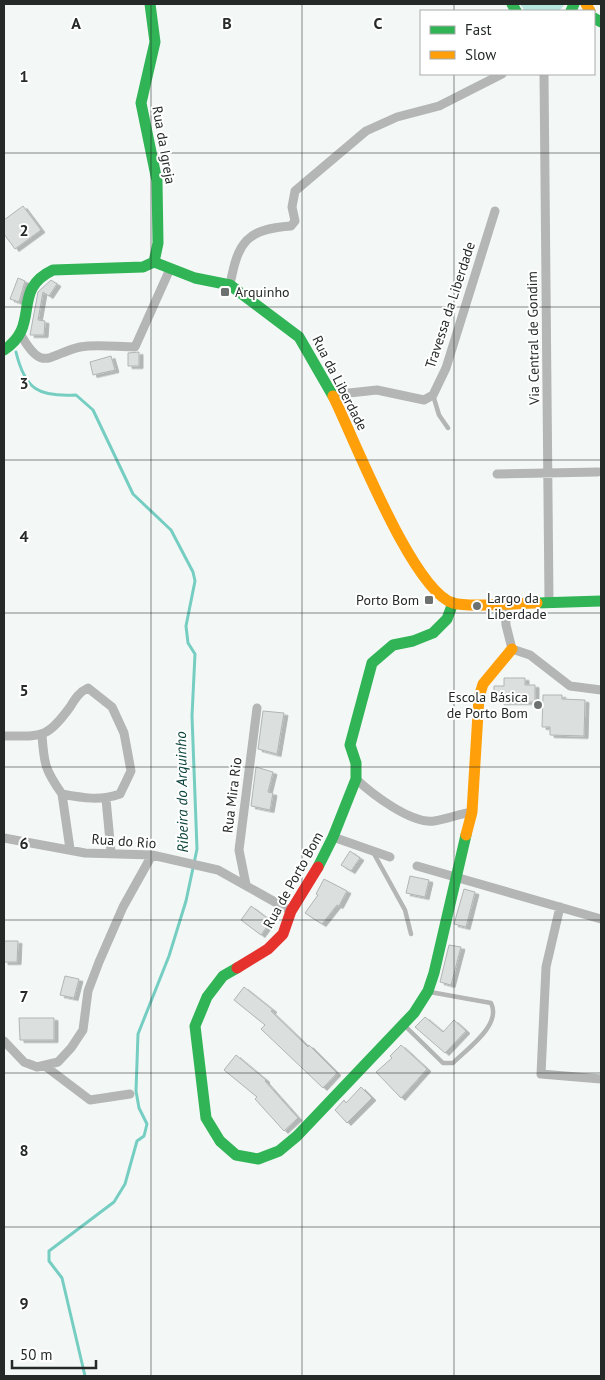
<svg xmlns="http://www.w3.org/2000/svg" width="605" height="1380" font-family="'PT Sans',sans-serif">
  <style>
    .green { fill: #b5e6de }
    .lines { fill: none; stroke-linecap: round; stroke-linejoin: round }
    .stream { stroke: #75cec1; stroke-width: 3 }
    .building { fill: #dbdfde; stroke: #b1b5b4; filter: url(#shadow) }
    .lane { stroke: #b4b5b5; stroke-width: 4.5 }
    .street { stroke: #b4b5b5; stroke-width: 9 }
    .fast { stroke: #30b455; stroke-width: 11 }
    .slow { stroke: #ff9f0a; stroke-width: 11 }
    .jam { stroke: #e5322d; stroke-width: 11 }
    .grid { fill: none; stroke: #252a29; stroke-width: 1; stroke-opacity: 0.55 }
    .poi-dot { fill: #6d7271; stroke: #fff; stroke-width: 2 }
    .labels { text-anchor: middle; stroke-width: 4; stroke-linejoin: round; paint-order: stroke }
    .street-label { font-size: 14px; fill: #252a29; stroke: #fff }
    .poi-label { font-size: 14px; fill: #252a29; stroke: #fff; text-anchor: start }
    .water-label { font-size: 15px; font-style: italic; fill: #0c443c; stroke: #fff }
    .grid-label { font-size: 16px; text-anchor: middle; font-weight: bold; fill: #252a29; stroke: #fff; stroke-width: 4; stroke-linejoin: round; paint-order: stroke }
  </style>
  <defs>
    <filter id="shadow"><feDropShadow dx="4" dy="2.5" stdDeviation="0" flood-color="#0004"/></filter>
  </defs>
  <rect width="100%" height="100%" fill="#f3f8f7"/>
  <path class="green" d="M520,4h45l-6,7h-34z"/>
  <g class="lines">
    <path class="stream" d="M16,352c9,38 23,45 60,43l17,15 40,84 38,36 22,42 2,9 -9,45 2,17 7,11 -3,62 5,133 -11,52 -17,55 -31,78 -2,57 3,17 8,16 -3,12 -7,5 -12,43 -11,18 -65,49v10l13,17 23,98"/>
  </g>
  <path class="building" d="M23,206l18,24 -26,19 -11,-15v-14z
    M18,278l7,3 -6,21 -9,-3z
    M51,280l6,4 -8,12 -6,-4 -5,28 7,1 -1,14h-14l8,-43z
    M139,352v14h-11v-13z
    M111,356l4,14 -22,5 -3,-13z
    M504,678h21v7h10v17h-35v-6h-6v-10h10z
    M543,695h19v4l23,1 -1,36 -34,-1v-8h-8z
    M263,711l21,2 -7,41 -19,-5z
    M256,767l17,5 -5,20 5,1 -3,17 -19,-4z
    M350,851l10,7 -9,13 -10,-6z
    M410,876l19,4 -4,17 -19,-4z
    M324,879l23,12 -8,15 -2,-1 -15,19 -17,-11 13,-18 -2,-1z
    M464,889l11,3 -9,35 -12,-3z
    M251,906l20,15 -10,14 -20,-15z
    M4,941h14l-1,21h-13z
    M449,945l12,2 -10,38 -11,-3z
    M65,976l14,3 -5,19 -14,-3z
    M244,987l29,23 -2,1 37,36 1,-2 28,28 -14,15 -62,-59 4,-4 -31,-25z
    M425,1017l18,15 11,-12 12,11 -21,22 -30,-26z
    M19,1018h35v22h-34z
    M401,1045l26,24 -26,29 -25,-26 16,-14 -2,-2z
    M236,1055l30,25 -1,1 33,37 -14,13 -29,-32 2,-2 -33,-27z
    M361,1087l11,11 -25,25 -12,-13 9,-10 2,3z"/>
  <g class="lines">
    <path class="lane" d="M433,395l6,20 9,13
      M373,852l32,58 6,24
      M404,1025l39,38h10c14,-14 49,-38 38,-60l-61,-11"/>
    <path class="street" d="M544,74l5,528
      M230,285c8,-43 16,-56 61,-59l4,-5 -3,-14 3,-16 71,-60 31,-14 42,-11 63,-32
      M21,335c22,39 28,19 59,12 17,-3 38,0 55,0l35,-78
      M334,398l15,-5 28,-3 47,10 9,-5 13,-27 49,-157
      M497,474l101,-2
      M505,604l1,21 6,24 18,6 40,31 31,4
      M4,736c38,0 43,3 66,-29 5,-8 9,-15 18,-19l24,19 12,26 7,38 -11,23c-20,7 -37,4 -58,0 -17,-24 -18,-30 -20,-59
      M356,779c16,15 55,45 78,42 13,-2 25,-7 38,-9
      M62,794l8,55
      M106,799l5,53
      M333,837l57,20
      M4,838l81,15 67,2 66,15 73,41
      M417,866l184,53
      M246,885l-7,-35 18,-142
      M560,907l-14,60 -5,107 60,5
      M4,1041l20,21 13,5 21,-5 13,-14 12,-18 5,-39 11,-29 24,-55 29,-52
      M45,1066l45,34 40,-6"/>
    <path class="fast" d="M150,4l5,38 -14,61 16,78 1,62 -4,19
      M512,4l4,7
      M571,11l3,-7
      M594,18l7,4
      M4,350c38,-25 6,-60 49,-80l90,-3 11,-5 41,16 35,7 69,52 34,59
      M537,603l64,-2
      M318,867l15,-30 23,-58v-16l-6,-18 22,-82 21,-18 20,-4 20,-8 14,-14 6,-16
      M237,968l-14,8 -16,21 -12,29 11,92 14,23 16,14 22,4 21,-8 18,-15 117,-123 14,-22 6,-18 32,-138"/>
    <path class="slow" d="M586,4l4,7
      M333,396c21,42 79,194 120,207 15,5 65,0 84,0
      M466,835l6,-23 7,-115 4,-13 29,-35"/>
    <path class="jam" d="M237,968l31,-19 15,-15 8,-23 27,-44"/>
  </g>
  <path class="grid" d="M151,4v1372M302,4v1372M454,4v7M454,74v1302M4,153h597M4,307h597M4,460h597M4,613h597M4,767h597M4,920h597M4,1073h597M4,1227h597"/>
  <g class="poi-dot">
    <rect x="220" y="287" width="10" height="10" rx="2.5"/>
    <rect x="424" y="595" width="10" height="10" rx="2.5"/>
    <circle cx="477" cy="606" r="5"/>
    <circle cx="538" cy="705" r="5"/>
  </g>
  <g class="labels">
    <g class="street-label">
      <text transform="translate(164 145) rotate(80)" y="5">Rua da Igreja</text>
      <text transform="translate(450 305) rotate(-72)" y="5">Travessa da Liberdade</text>
      <text transform="translate(533 338) rotate(-91)" y="5">Via Central de Gondim</text>
      <text transform="translate(340 383) rotate(63)" y="5">Rua da Liberdade</text>
      <text transform="translate(232 795) rotate(-83)" y="5">Rua Mira Rio</text>
      <text transform="translate(124 841) rotate(4)" y="5">Rua do Rio</text>
      <text transform="translate(293 880) rotate(-61)" y="5">Rua de Porto Bom</text>
    </g>
    <g class="poi-label">
      <text x="235" y="297">Arquinho</text>
      <text x="487" y="603">Largo da<tspan x="487" dy="16">Liberdade</tspan></text>
      <text x="419" y="605" text-anchor="end">Porto Bom</text>
      <text x="528" y="702" text-anchor="end">Escola Básica<tspan x="528" dy="16">de Porto Bom</tspan></text>
    </g>
    <g class="water-label">
      <text transform="translate(182 792) rotate(-91)" y="5">Ribeira do Arquinho</text>
    </g>
  </g>
  <g class="grid-label">
    <text x="76" y="29">A</text>
    <text x="227" y="29">B</text>
    <text x="378" y="29">C</text>
    <text x="24" y="82">1</text>
    <text x="24" y="236">2</text>
    <text x="24" y="389">3</text>
    <text x="24" y="542">4</text>
    <text x="24" y="696">5</text>
    <text x="24" y="849">6</text>
    <text x="24" y="1002">7</text>
    <text x="24" y="1156">8</text>
    <text x="24" y="1309">9</text>
  </g>
  <rect width="605" height="1380" fill="none" stroke="#252a29" stroke-width="10"/>
  <rect x="420" y="10" width="175" height="65" fill="#ffffff" stroke="#a8aaa9"/>
  <rect x="430" y="26" width="25" height="8" fill="#30b455" stroke="#a8aaa9"/>
  <text x="465" y="35" font-size="15" fill="#252a29">Fast</text>
  <rect x="430" y="51" width="25" height="8" fill="#ff9f0a" stroke="#a8aaa9"/>
  <text x="465" y="60" font-size="15" fill="#252a29">Slow</text>
  <path d="M12 1360v8h84v-8" fill="none" stroke="#252a29" stroke-width="2.5"/>
  <text x="20" y="1360" font-size="15" fill="#252a29" stroke="#ffffff" stroke-width="4" paint-order="stroke">50 m</text>
</svg>
